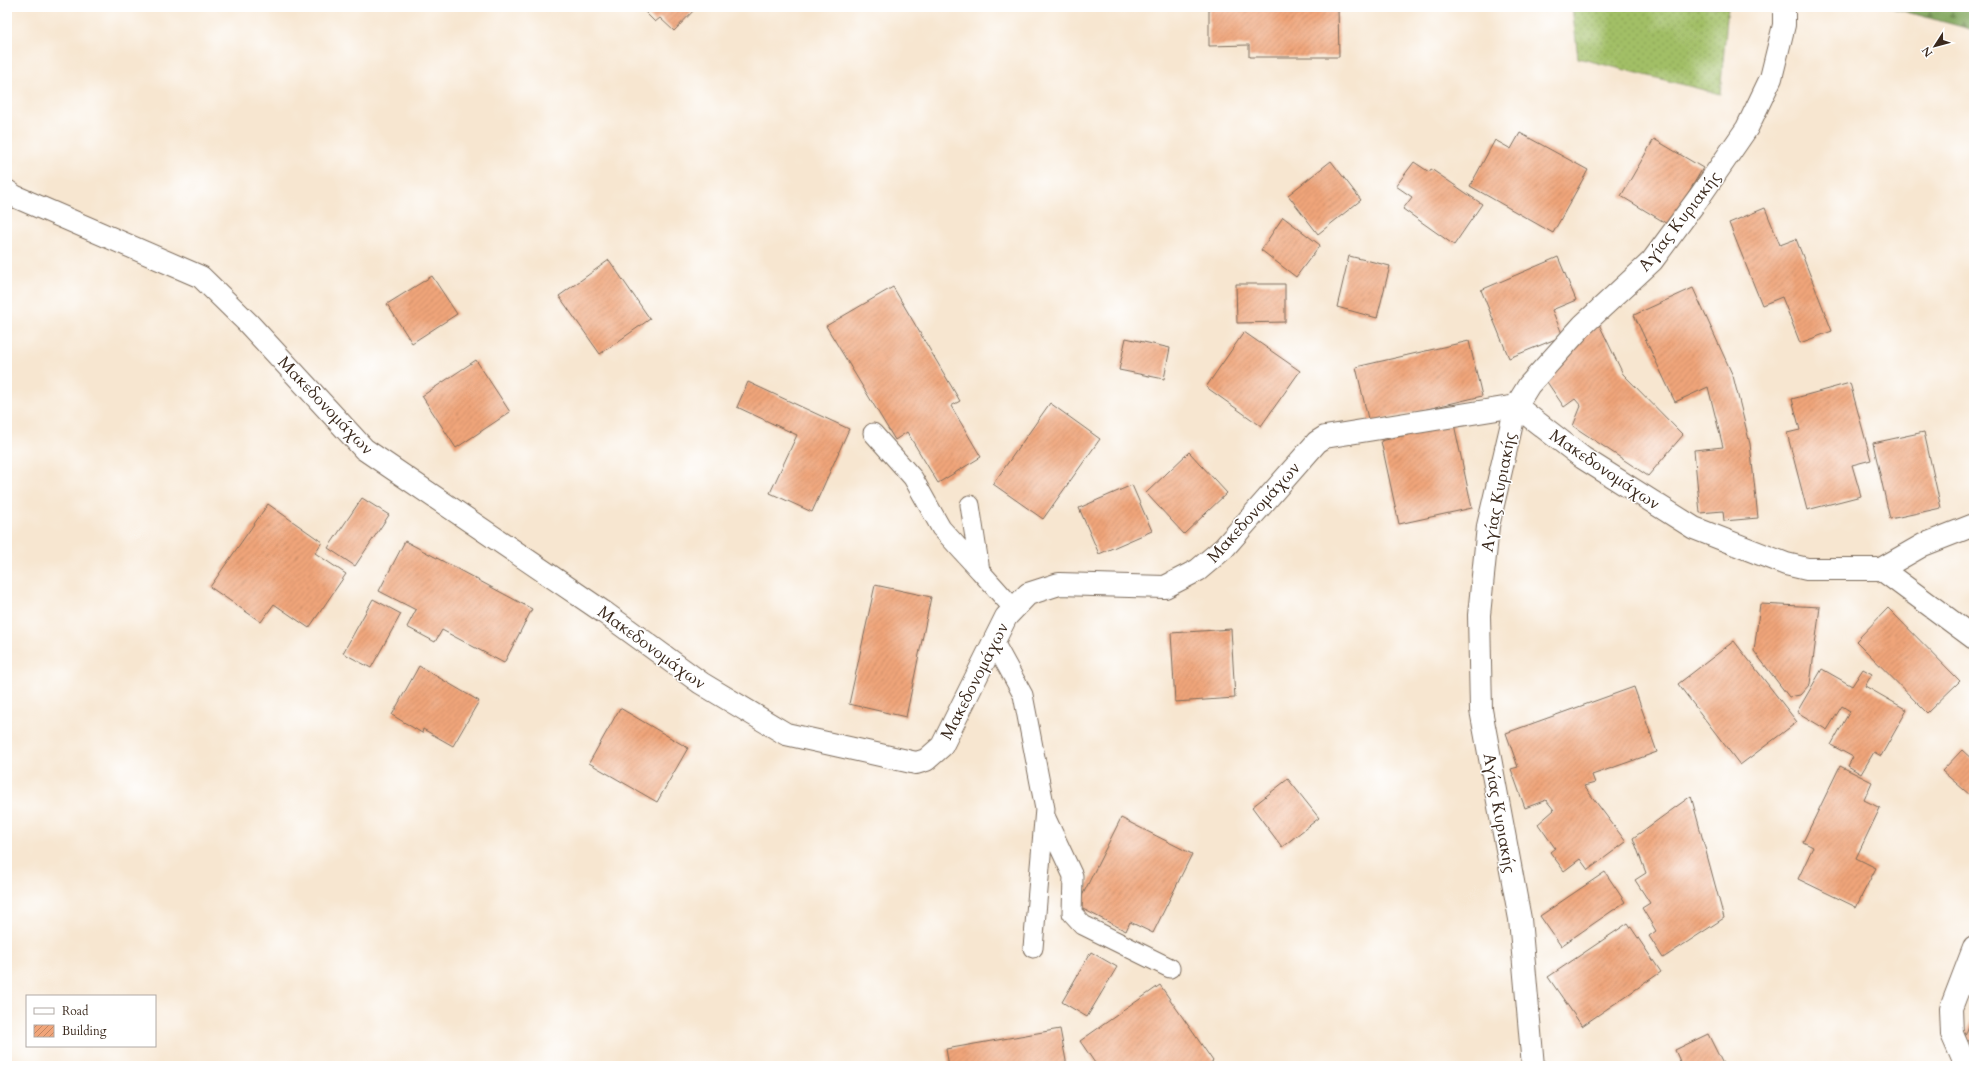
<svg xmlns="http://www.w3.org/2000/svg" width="1981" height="1073" font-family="Cardo,serif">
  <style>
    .grass { fill: url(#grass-dots); stroke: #6e7442 }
    .forest { fill: url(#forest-firs); stroke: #5e683c }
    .building { fill: url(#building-hatch) }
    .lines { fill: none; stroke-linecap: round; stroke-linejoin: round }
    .service-casing { stroke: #7d6c5c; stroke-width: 21 }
    .minor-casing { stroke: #7d6c5c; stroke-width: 24 }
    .service { stroke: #fff; stroke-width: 19 }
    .minor { stroke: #fff; stroke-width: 22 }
    .labels { text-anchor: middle; stroke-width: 3; stroke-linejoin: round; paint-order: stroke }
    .street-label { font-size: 17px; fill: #3b2a1e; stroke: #fff }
  </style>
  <defs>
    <pattern id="grass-dots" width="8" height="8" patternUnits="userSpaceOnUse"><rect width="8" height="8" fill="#a2bf66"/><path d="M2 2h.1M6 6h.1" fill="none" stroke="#859b53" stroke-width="1.8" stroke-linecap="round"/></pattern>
    <pattern id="forest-firs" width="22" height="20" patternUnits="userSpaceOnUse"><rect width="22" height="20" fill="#81a65b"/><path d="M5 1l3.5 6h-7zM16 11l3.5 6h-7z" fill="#6b874b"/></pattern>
    <pattern id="building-hatch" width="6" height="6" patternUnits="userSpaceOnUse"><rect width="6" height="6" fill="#f0a57a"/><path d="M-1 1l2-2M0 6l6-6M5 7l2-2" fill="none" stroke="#c48763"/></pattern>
  </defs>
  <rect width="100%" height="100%" fill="#fff"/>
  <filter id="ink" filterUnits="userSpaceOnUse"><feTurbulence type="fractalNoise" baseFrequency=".025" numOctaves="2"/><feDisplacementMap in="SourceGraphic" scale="8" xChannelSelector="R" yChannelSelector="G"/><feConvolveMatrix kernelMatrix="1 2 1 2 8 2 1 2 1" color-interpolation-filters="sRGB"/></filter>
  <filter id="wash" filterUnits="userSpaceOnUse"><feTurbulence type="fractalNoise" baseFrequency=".012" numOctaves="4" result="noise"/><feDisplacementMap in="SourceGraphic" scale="16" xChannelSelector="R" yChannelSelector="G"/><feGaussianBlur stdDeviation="0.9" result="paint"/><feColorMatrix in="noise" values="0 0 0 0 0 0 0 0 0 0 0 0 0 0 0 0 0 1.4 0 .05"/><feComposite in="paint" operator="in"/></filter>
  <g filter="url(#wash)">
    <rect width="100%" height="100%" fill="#f7e6d0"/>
    <path class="grass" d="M1572,7h156l-8,87 -142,-36z"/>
    <path class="forest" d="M1888,7h86v23z"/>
    <g id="blocks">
      <path class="building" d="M640,7h57l-23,24 -14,-13 -5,4z
        M1209,7h129l1,50h-90v-12l-40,1z
        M1520,133l68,37 -35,63 -83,-47 25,-46 16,9z
        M1654,139l49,29 -34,57 -48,-29z
        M1331,161l30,39 -43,34 -30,-39z
        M1414,162l15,10 2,-3 51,35 -28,41 -51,-36 9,-12 -16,-11z
        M1765,208l15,37 16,-6 36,92 -32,12 -18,-46 -20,8 -33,-82z
        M1283,217l37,28 -24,32 -35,-27z
        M1349,256l41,10 -13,52 -40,-11z
        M1558,257l18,43 -24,10 11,26 -54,22 -28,-68z
        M609,260l41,59 -50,35 -41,-58z
        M432,276l25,38 -45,29 -25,-39z
        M1236,284h49v38l-48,1z
        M893,287l67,114 -9,5 30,51 -43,26 -31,-51 -12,8 -69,-114z
        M1693,288l40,88 17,68 8,74 -34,3 -1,-10 -23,2 -6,-63 29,-3 -15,-60 -33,15 -41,-87z
        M1598,322l25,52 60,61 -35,41 -75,-50 8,-20 -6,-7 -11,8 -21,-31z
        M1244,332l56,39 -39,55 -55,-39z
        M1126,338l44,10 -6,31 -45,-9z
        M1469,341l13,55 -113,27 -13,-56z
        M476,360l34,52 -54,36 -34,-52z
        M748,382l101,47 -37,83 -42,-19 27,-58 -60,-28z
        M1850,383l21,77 -19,5 9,31 -54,14 -20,-77 13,-3 -8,-31z
        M1050,403l50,36 -57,80 -50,-35z
        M1454,424l18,84 -73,16 -18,-83z
        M1924,432l17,76 -51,11 -17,-76z
        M1189,452l38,41 -43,41 -38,-41z
        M1132,485l20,46 -53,23 -20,-46z
        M362,498l27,17 -34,51 -27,-18z
        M268,504l54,38 -7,11 31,21 -37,54 -35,-24 -13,18 -51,-35z
        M405,541l127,68 -28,54 -62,-33 -7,12 -28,-15 9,-17 -37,-19z
        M875,585l56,12 -25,120 -57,-13z
        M373,599l28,15 -30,54 -28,-15z
        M1760,604l60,3 -10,77 -10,11 -11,2 -35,-46z
        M1888,608l72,73 -33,32 -71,-72z
        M1974,612v10l-5,-4z
        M1231,629l4,69 -60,4 -4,-69z
        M1734,641l63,81 -57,43 -62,-81z
        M419,666l60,35 -26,45 -30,-17 -1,4 -30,-18z
        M1822,669l30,17 11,-17 9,5 -7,12 42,24 -26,46 -7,-4 -13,22 -13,-8 5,-9 -22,-12 19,-34 -8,-5 -15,24 -30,-18z
        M1634,687l23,65 -65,23 3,8 -11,3 42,56 -38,28 -8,-11 -16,12 -14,-19 5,-4 -17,-24 16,-14 -8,-10 -21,8 -14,-39 7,-2 -12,-34z
        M620,708l68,40 -31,54 -68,-39z
        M1962,750l12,11v30l-4,4 -28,-24z
        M1840,766l32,16 -8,18 16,8 -24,50 20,10 -20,39 -58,-28 15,-32 -10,-5z
        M1288,779l31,39 -37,29 -30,-40z
        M1691,796l33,122 -61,40 -14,-22 7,-5 -14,-23 8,-5 -15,-23 11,-7 -13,-35z
        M1121,818l71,36 -39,79 -23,-11 -4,9 -49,-25z
        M1605,872l20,30 -64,44 -21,-30z
        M1628,923l33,49 -79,54 -34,-49z
        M1091,952l26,15 -30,50 -25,-15z
        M1160,985l53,76 -7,5h-109l-17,-25z
        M1974,1012v31l-10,-4z
        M1060,1029l7,37h-118l-3,-17z
        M1708,1034l16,32h-42l-7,-16z"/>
    </g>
  </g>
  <g filter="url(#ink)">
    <use href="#blocks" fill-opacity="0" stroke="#7d6c5c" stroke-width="1"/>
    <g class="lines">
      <defs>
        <path id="service" d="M873,433l40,45 28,50 39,43
          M970,505l10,66 34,38
          M994,642l29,53 22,114 -12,139
          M1045,816l28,60 -1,37 11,12 87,43"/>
        <path id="minor" d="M7,191l7,5 187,81 47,46 116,126 241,164 96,70 85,51 130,29 10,-3 16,-14 64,-129 22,-23 31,-10 106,3 33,-17 26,-22 93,-106 8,-5 191,-31 67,52 111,70 92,36 21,5h74l42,-24 51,-20
          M1881,569l93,69
          M1533,1066l-13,-147 -39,-209 -2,-95 9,-89 28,-120 13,-21 54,-60 69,-64 48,-65 47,-68 24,-50 13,-53v-18
          M1966,1066l-14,-32 -1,-26 23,-60"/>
      </defs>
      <use href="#service" class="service-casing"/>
      <use href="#minor" class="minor-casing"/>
      <use href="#service" class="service"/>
      <use href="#minor" class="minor"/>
    </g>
  </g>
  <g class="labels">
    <g class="street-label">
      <text transform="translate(1679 221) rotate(-52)" y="6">Αγίας Κυριακής</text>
      <text transform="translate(326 405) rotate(46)" y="6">Μακεδονομάχων</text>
      <text transform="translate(1605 469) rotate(34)" y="6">Μακεδονομάχων</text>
      <text transform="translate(1498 492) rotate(-79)" y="6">Αγίας Κυριακής</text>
      <text transform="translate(1253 512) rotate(-48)" y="6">Μακεδονομάχων</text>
      <text transform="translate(652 647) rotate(36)" y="6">Μακεδονομάχων</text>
      <text transform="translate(974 681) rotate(-63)" y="6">Μακεδονομάχων</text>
      <text transform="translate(1500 813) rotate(80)" y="6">Αγίας Κυριακής</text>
    </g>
  </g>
  <rect width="1981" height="1073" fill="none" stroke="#fff" stroke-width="24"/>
  <rect x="26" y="995" width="130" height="52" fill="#ffffff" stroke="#b1aaa5"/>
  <rect x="34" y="1008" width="20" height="6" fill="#ffffff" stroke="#b1aaa5"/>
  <text x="62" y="1015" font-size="12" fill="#3b2a1e">Road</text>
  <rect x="34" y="1025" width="20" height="12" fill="url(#building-hatch)" stroke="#b1aaa5"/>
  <text x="62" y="1035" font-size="12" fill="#3b2a1e">Building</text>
  <g transform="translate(1935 46) rotate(234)" stroke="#ffffff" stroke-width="3" paint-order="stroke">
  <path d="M0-3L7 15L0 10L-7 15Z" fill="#3b2a1e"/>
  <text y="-6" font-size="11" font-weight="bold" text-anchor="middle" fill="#3b2a1e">N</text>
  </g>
</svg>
